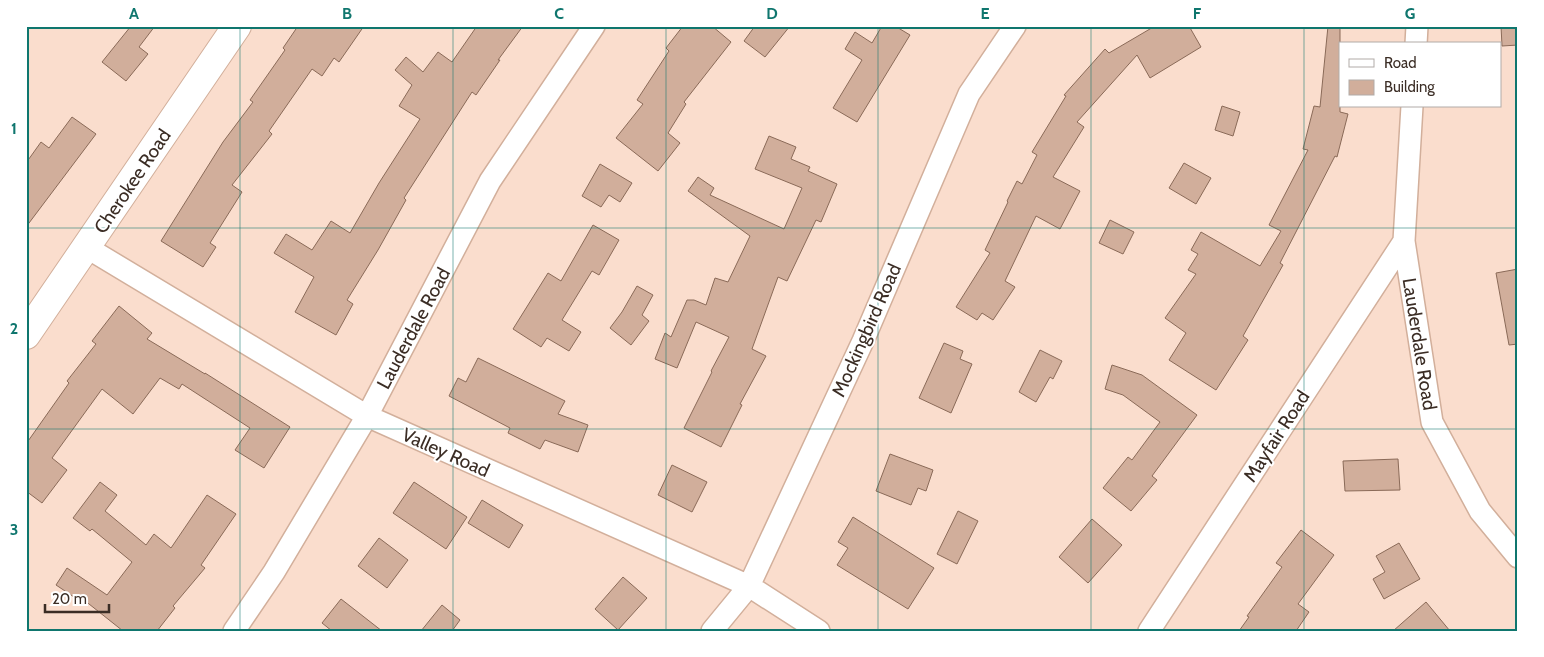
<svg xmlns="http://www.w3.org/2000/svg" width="1544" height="657" font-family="Cabin,sans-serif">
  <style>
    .building { fill: #d1ae9b; stroke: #8a6a58 }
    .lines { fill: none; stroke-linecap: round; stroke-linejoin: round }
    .street-casing { stroke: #d2af9b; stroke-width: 24 }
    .secondary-casing { stroke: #d2af9b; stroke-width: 30 }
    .street { stroke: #fff; stroke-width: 21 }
    .secondary { stroke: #fff; stroke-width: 28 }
    .grid { fill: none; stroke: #0f766e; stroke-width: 1; stroke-opacity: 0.55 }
    .labels { text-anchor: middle; stroke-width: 4; stroke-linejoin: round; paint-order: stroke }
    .street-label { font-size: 19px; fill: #3b2d25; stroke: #fff }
    .neatline { fill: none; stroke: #0f766e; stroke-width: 2 }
    .grid-label { font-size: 16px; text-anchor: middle; font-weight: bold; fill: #0f766e }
  </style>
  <rect width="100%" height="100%" fill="#faddcd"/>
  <path class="building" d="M131,26h24l-16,21 9,7 -22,27 -24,-19z
    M298,26h66l-25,36 -5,-4 -12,18 -10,-7 -43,62 3,3 -40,51 10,7 -32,51 6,4 -13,20 -42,-26 62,-99 30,-40 -3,-2 35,-50 -2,-2z
    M477,26h46l-25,34h2l-24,35 -4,-3 -68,106 2,2 -28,50 -31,50 6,4 -17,31 -41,-23 19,-35 -40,-24 12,-19 26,16 19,-29 19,12 29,-50 41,-64 -21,-13 13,-21 -17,-15 11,-13 17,15 15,-20 14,10z
    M683,26h29l19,16 -47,60 2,2 -18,29 12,10 -22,28 -42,-33 27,-34 -6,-4 32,-49 -3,-3z
    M755,26h35l-25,31 -21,-16z
    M882,26h13l15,9 -53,87 -24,-14 29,-48 -17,-11 10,-17 17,11z
    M1155,26h34l12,21 -51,31 -13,-23 -60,67 7,5 -31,50 27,14 -20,38 -24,-13 -31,65 10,6 -22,33 -11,-7 -5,7 -21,-13 34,-54 -5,-3 23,-48 -1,-1 10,-20 5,3 15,-29 -5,-3 34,-56 -2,-1 41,-46 4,4z
    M1328,26h12v86l8,2 -11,43 -2,-1 -55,107 3,2 -40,71 5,4 -32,50 -47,-30 17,-27 -21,-15 31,-44 -8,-4 10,-16 -7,-4 10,-18 59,34 21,-35 -12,-6 39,-75 -5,-1 11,-43 6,1z
    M1501,26h17v19l-16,1z
    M1222,106l18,6 -7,24 -18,-6z
    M72,117l24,17 -70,93v-64l15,-21 8,6z
    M769,136l27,11 -5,12 19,8 -2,4 29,13 -16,38 -5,-2 -29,61 -9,-4 -26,72 14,7 -26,48 2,1 -21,42 -37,-19 28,-56 -1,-1 18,-34 -33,-15 -19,46 -22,-9 10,-26 6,4 16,-37h7l12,5 9,-27 13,4 22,-46 -62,-45 10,-14 16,11 -4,7 74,34 18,-41 -47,-19z
    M1184,163l27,15 -15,26 -27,-16z
    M600,164l32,19 -12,19 -11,-7 -8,12 -19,-11z
    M1110,220l24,12 -11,22 -24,-11z
    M593,225l26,15 -20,35 -7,-4 -30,49 19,12 -12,19 -22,-13 -6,9 -28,-18 35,-56 13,8z
    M1518,269v75l-9,1 -13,-72z
    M637,286l16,9 -11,20 7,6 -18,24 -21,-17 12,-16z
    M119,306l33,27 -5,6 58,35v-1l85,54 -26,41 -29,-18 15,-22 -68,-44 -3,5 -19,-11 -27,36 -31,-25 -50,69 15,12 -25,33 -16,-12v-47l43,-61 -2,-2 29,-37 -4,-3z
    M944,343l19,8 -3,8 12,5 -21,49 -32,-15z
    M1040,350l22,11 -9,18 -3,-2 -14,25 -17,-10z
    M478,358l87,43 -7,13 30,11 -10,27 -33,-12 -5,9 -32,-16 2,-5 -61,-32 9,-18 8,4z
    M1112,365l30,10 55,40 -45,61 5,4 -26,31 -28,-23 25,-31 4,3 28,-38 -37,-27 -18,-6z
    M890,454l43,16 -7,21 -8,-3 -7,17 -35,-14z
    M1398,459l2,31 -55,1 -2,-30z
    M672,465l35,17 -15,30 -34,-17z
    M100,482l17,13 -12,16 41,34 8,-11 17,14 36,-53 29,19 -35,51 4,3 -32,38 2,2 -18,23h-34l-39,-31 -1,3 -27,-18 11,-17 40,27 25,-33 -40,-33 -2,2 -17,-13z
    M414,482l53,35 -21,32 -53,-36z
    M482,500l41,25 -14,23 -41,-25z
    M958,511l20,10 -21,43 -20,-10z
    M853,517l81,51 -26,41 -71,-44 11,-17 -10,-6z
    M1092,519l30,26 -34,38 -29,-26z
    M1301,530l33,25 -36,49 11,8 -13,19h-57l10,-14 -2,-1 35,-49 -6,-4z
    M379,538l29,22 -21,28 -29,-22z
    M1399,543l21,36 -36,20 -11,-20 12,-7 -9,-16z
    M623,577l24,21 -29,32 -23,-21z
    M341,599l41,32h-50l-10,-8z
    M1426,602l24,29h-57z
    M442,605l18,15 -8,11h-31z"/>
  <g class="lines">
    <defs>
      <path id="street" d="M1416,44l1,-18
        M1412,106l-8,135 28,181 48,89 38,46
        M86,247l281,169 382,170 70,45
        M234,631l40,-59 93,-156 123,-235 104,-155
        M712,631l37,-45 114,-245 106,-247 46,-68
        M1149,631l255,-390"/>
      <path id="secondary" d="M26,335l211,-309"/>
    </defs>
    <use href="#street" class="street-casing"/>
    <use href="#secondary" class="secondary-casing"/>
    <use href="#street" class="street"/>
    <use href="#secondary" class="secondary"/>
  </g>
  <path class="grid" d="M240,26v605M453,26v605M666,26v605M878,26v605M1091,26v605M1304,26v605M26,228h1492M26,429h1492"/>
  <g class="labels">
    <g class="street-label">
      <text transform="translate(132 181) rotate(-56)" y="7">Cherokee Road</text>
      <text transform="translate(413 328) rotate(-62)" y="7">Lauderdale Road</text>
      <text transform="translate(866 330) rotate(-66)" y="7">Mockingbird Road</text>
      <text transform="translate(1420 344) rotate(81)" y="7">Lauderdale Road</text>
      <text transform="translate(1276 436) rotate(-57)" y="7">Mayfair Road</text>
      <text transform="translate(446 452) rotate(24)" y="7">Valley Road</text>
    </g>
  </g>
  <rect width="1544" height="657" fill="none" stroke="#ffffff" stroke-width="55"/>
  <rect x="1339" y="42" width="162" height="65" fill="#ffffff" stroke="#b1aba8"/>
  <rect x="1349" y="59" width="25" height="8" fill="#ffffff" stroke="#b1aba8"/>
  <text x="1384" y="68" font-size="15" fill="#3b2d25">Road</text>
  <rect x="1349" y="80" width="25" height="15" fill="#d1ae9b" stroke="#b1aba8"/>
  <text x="1384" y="92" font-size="15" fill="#3b2d25">Building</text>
  <path d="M45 604v8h64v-8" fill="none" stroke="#3b2d25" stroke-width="2.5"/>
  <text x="52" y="604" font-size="15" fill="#3b2d25" stroke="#ffffff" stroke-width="4" paint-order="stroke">20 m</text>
  <rect x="28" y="28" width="1488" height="602" class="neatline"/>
  <g class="grid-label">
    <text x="134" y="19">A</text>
    <text x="347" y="19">B</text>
    <text x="559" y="19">C</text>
    <text x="772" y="19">D</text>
    <text x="985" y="19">E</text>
    <text x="1197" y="19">F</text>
    <text x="1410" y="19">G</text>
    <text x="14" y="134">1</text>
    <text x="14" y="334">2</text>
    <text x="14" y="535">3</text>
  </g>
</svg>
